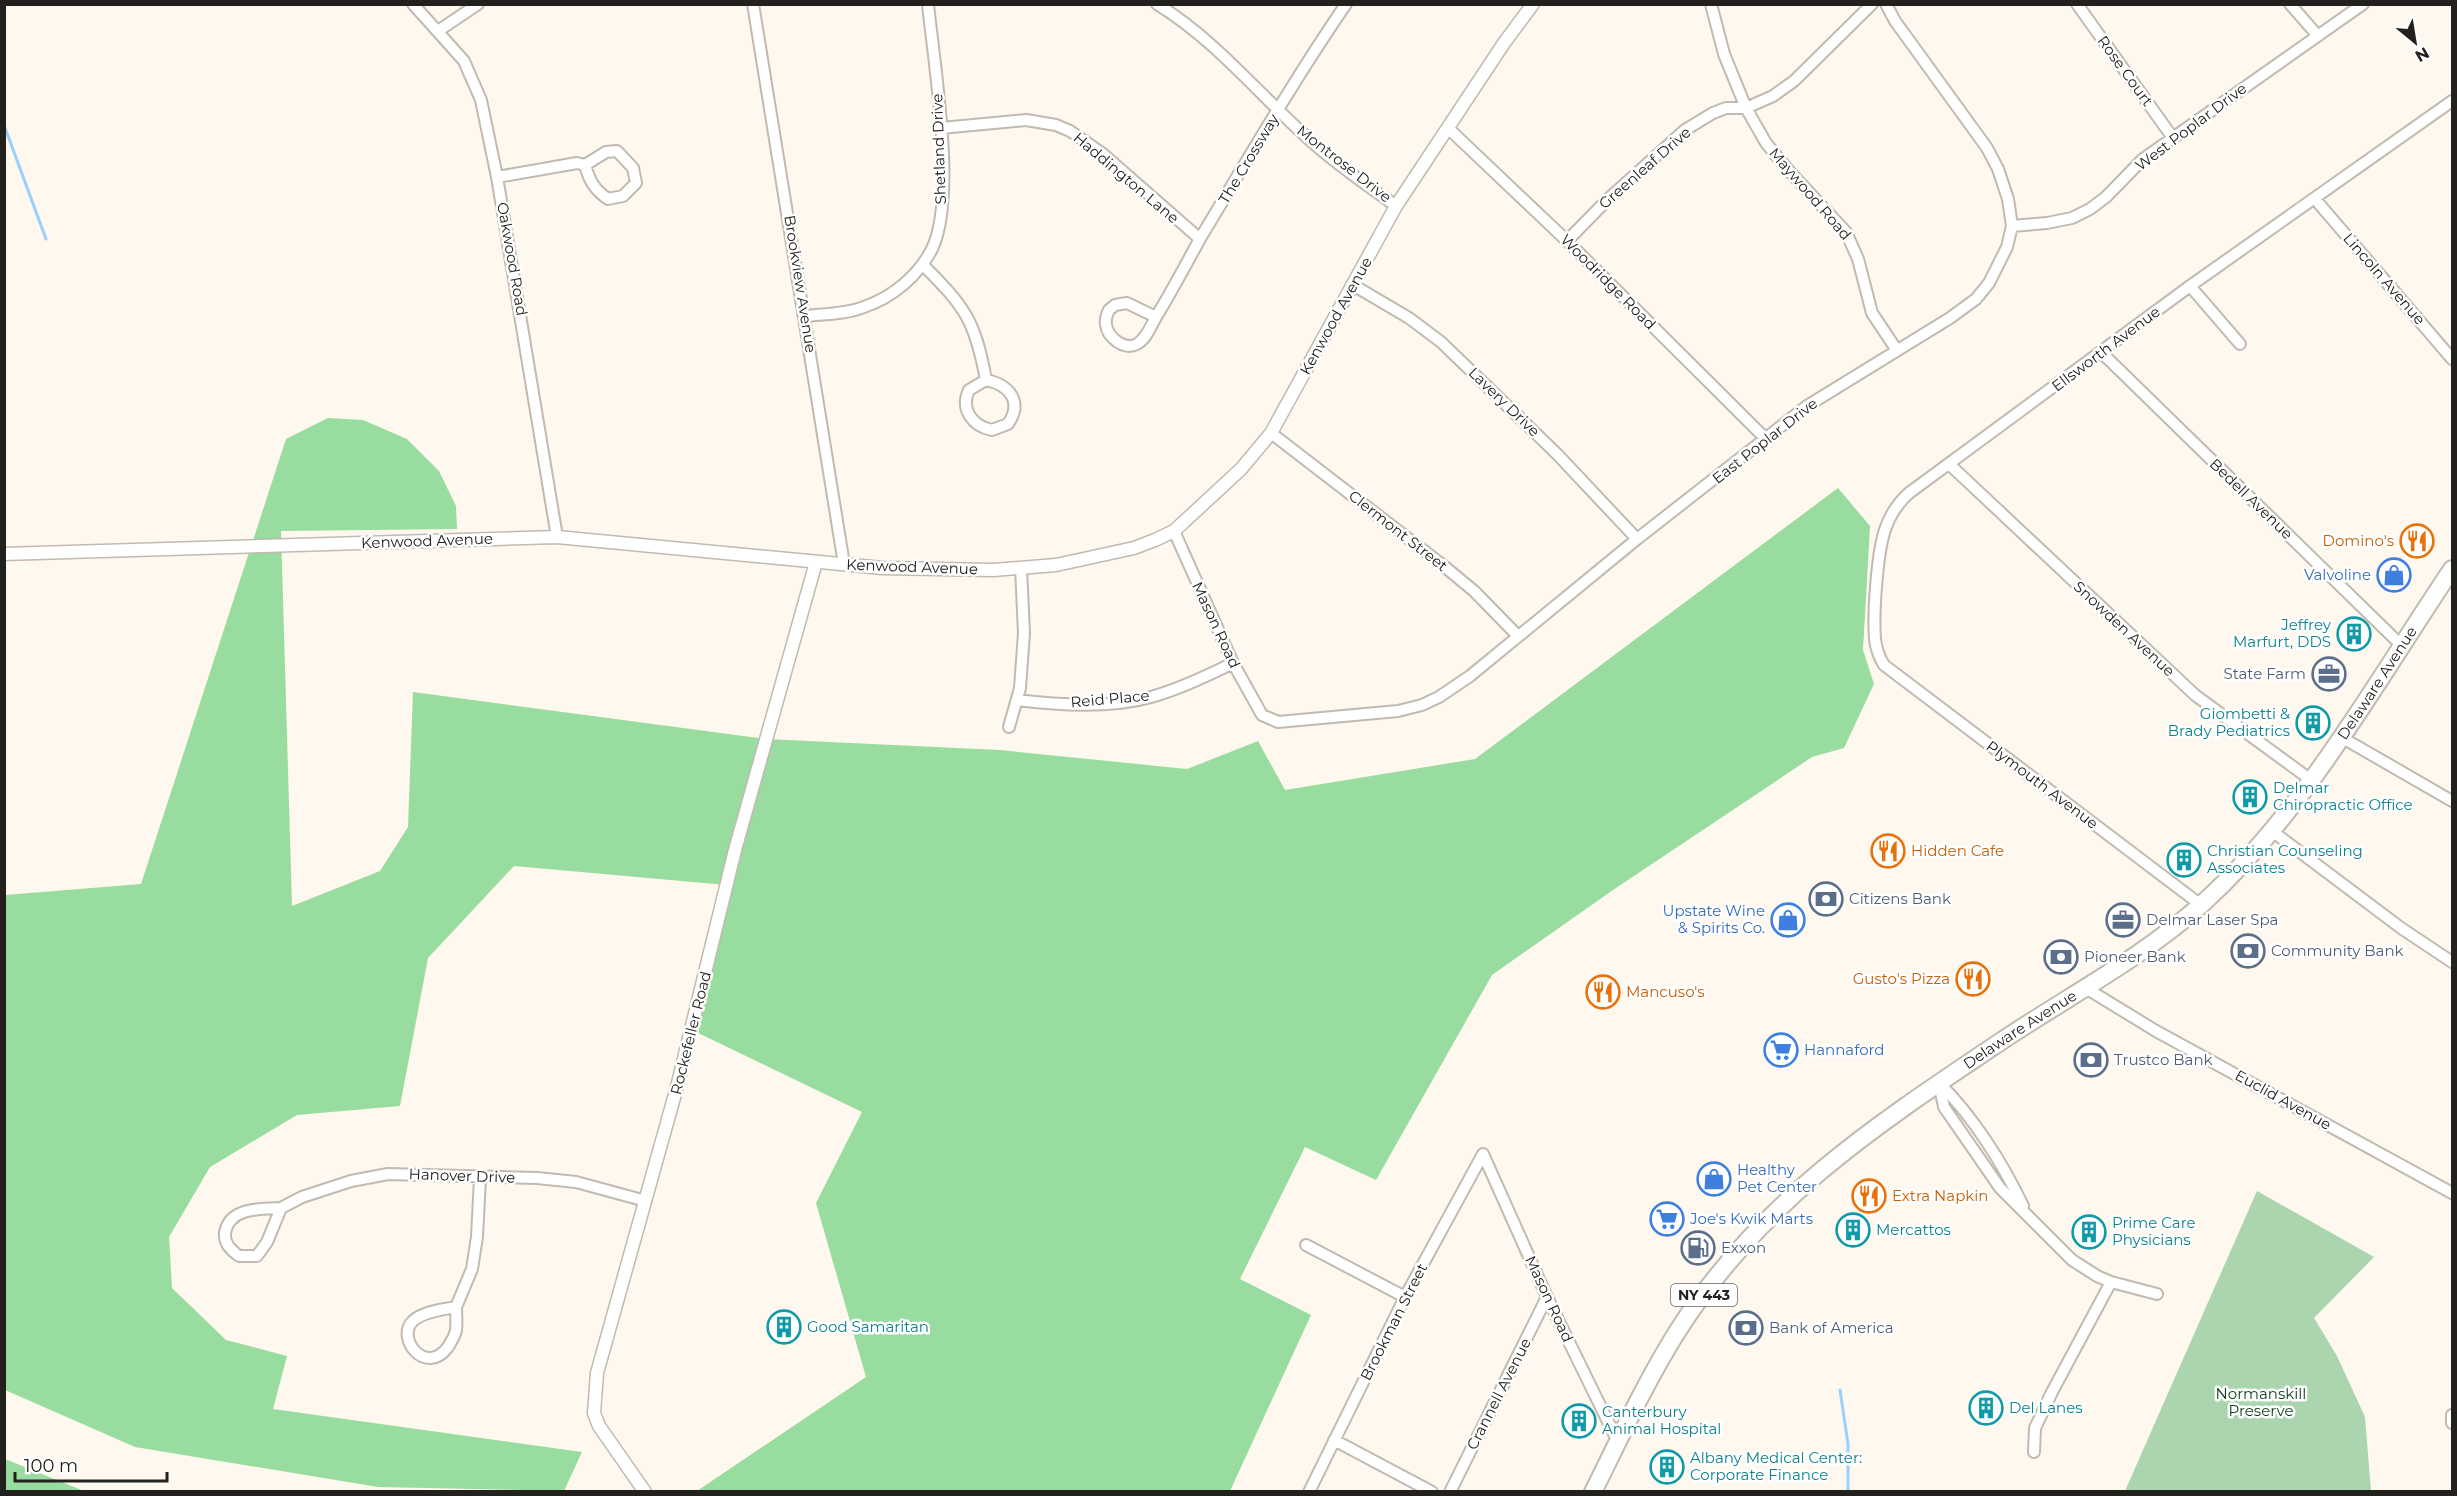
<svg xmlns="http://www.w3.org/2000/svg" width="2457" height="1496" font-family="Montserrat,sans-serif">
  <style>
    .green { fill: #aad5ae }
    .forest { fill: #99dc9f }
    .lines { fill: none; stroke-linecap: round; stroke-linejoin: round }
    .stream { stroke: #98d0fe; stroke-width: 3 }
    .minor-casing { stroke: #c0bab1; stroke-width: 14 }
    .tertiary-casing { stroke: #c0bab1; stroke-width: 15 }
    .primary-casing { stroke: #c0bab1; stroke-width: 20 }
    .minor { stroke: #fff; stroke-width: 10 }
    .tertiary { stroke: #fff; stroke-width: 12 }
    .primary { stroke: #fff; stroke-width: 16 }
    .labels { text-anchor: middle; stroke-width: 5; stroke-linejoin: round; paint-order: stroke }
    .shield { fill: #fff; stroke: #656462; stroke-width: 1.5 }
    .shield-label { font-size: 14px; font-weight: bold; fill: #23211e }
    .street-label { font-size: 15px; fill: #23211e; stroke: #fff }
    .food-label { font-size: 15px; fill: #c56008; stroke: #fff; text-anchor: start }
    .shop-label { font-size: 15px; fill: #366cbe; stroke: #fff; text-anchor: start }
    .culture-label { font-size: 15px; fill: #0d838f; stroke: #fff; text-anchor: start }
    .service-label { font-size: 15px; fill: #4e5e75; stroke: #fff; text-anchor: start }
    .park-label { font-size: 15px; fill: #0d3e17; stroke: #fff }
  </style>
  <rect width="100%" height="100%" fill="#fef8ee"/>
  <path class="green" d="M2257,1191l117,66 -60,61 23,38 28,61 6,74h-246z"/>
  <path class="forest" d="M328,418l35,2 44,19 32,32 17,35 1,23 -176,2 11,375 88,-35 28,-44 5,-135 353,47 234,11 187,19 71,-28 27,49 190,-31 363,-271 32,38 -7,124 11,34 -30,64 -32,9 -199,133 -121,85 -116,205 -71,-33 -65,132 71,36 -81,176h-533l169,-114 -50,-174 46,-91 -170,-82 34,-145 -212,-19 -86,92 -28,148 -103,9 -87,52 -41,70 3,51 54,52 61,16 -14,53 309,43 -18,39 -186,-4 -243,-40 -130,-57v-495l136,-11 145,-445z
    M5,1459l79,32h-79z"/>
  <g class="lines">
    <path class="stream" d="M4,125l42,114
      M1840,1390l8,54v48"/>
    <defs>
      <path id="minor" d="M413,4l51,57 17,39 16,77 60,360
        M753,4l91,560
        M1157,4c62,38 107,97 162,144 24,21 51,39 77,58
        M1711,4l13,50 22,54 20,35 24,29 56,60 12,27 14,54 24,36
        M2077,4l96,134
        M2290,4l28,32
        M438,31l40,-27
        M941,128l85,-8 30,5 14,6 33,23 97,85
        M1449,129l118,112 198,197
        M617,151l16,17 3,15 -13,13 -15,3c-14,-10 -18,-17 -23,-34l21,-13z
        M497,177l80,-14 8,2
        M2315,199l137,160
        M2012,226l35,-3 25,-5 18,-9 16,-12 37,-38 220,-155
        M1567,241l40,-41 78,-70 28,-17 13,-5h20l27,-12 21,-15 78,-77
        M923,265c42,42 52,55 63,115
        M1353,285l56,33 32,24 116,112 80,85
        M2190,286l50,58
        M1127,303l29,14c-5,9 -10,22 -19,27 -13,7 -30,-7 -31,-20 -1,-5 1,-10 3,-14l6,-5z
        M806,316c19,-2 40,-2 58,-9 29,-10 54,-31 68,-58 25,-52 2,-184 -4,-245
        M1156,317c16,-26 30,-53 45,-80 47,-78 93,-157 145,-233
        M2102,353l299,292
        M986,380c24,5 37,22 22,44l-16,6c-20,-4 -32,-21 -23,-40z
        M1271,433l174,134 29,24 44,45
        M1949,464l246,231 116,85
        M1174,531l59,132 29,52 16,7 120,-11 24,-6 17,-8 31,-21 167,-137 170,-133 143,-88 26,-19 13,-16 18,-36 5,-21 -4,-27 -10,-30 -11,-21 -92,-127 -9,-17
        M1017,700c40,5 95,8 134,-3 29,-8 56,-21 82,-34
        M1009,727l11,-39 4,-55 -3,-65
        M2341,737l111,64
        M2272,831l129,97 51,34
        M2201,905l-317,-240c-5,-8 -8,-17 -9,-26 -2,-25 2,-89 11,-112 5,-14 12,-24 23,-34l281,-207 262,-185
        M2084,987l72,44 296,162
        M1939,1083l5,24 56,81 72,72 25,16 14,6 46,12
        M1939,1083c34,33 64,81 84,123
        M1483,1154l64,143 71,145
        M281,1208l21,-11 49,-16 37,-7 149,4 39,4 70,19
        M281,1208l-14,34 -10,14h-18c-8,-6 -15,-12 -14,-23 4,-26 36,-24 56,-25z
        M1306,1245l99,52
        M456,1307c0,7 1,16 0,23 -1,6 -5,12 -8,17 -22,30 -53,-9 -35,-26 9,-9 31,-12 43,-14z
        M456,1307l16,-38 5,-32 3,-59
        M2452,1415v8
        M1334,1440l98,52
        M2034,1452l1,-24 17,-36 59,-110
        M1309,1492l96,-195 78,-143
        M1450,1492l97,-195"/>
      <path id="tertiary" d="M4,554l553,-17 326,31 110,2 63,-5 78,-17 21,-8 19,-9 67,-62 30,-36 125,-227 108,-163 29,-39
        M645,1492l-46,-66 -5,-13 3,-40 80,-286 58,-237 81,-288"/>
      <g id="primary">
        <path id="s1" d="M1593,1492c27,-54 52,-109 84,-160 82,-130 199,-207 323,-290 67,-45 142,-84 202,-138 104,-94 173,-221 250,-335"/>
      </g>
    </defs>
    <use href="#minor" class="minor-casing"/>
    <use href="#tertiary" class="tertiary-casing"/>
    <use href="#primary" class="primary-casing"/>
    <use href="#minor" class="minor"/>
    <use href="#tertiary" class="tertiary"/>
    <use href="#primary" class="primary"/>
  </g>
  <defs>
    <symbol id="restaurant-ring" viewBox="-11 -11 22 22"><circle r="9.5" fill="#fff" stroke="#e8710a" stroke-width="1.5"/><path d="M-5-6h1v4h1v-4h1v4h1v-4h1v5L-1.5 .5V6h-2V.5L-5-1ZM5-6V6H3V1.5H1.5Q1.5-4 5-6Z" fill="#e8710a"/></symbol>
    <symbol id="shop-ring" viewBox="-11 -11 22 22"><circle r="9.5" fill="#fff" stroke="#3f7fe0" stroke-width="1.5"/><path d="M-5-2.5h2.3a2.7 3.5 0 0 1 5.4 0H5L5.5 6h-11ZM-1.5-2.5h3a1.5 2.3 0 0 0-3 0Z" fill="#3f7fe0"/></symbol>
    <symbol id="building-ring" viewBox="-11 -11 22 22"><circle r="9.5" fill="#fff" stroke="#0f9aa8" stroke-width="1.5"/><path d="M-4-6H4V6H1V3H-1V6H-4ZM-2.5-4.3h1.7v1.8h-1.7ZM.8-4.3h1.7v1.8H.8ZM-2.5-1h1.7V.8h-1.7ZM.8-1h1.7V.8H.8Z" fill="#0f9aa8"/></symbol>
    <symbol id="office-ring" viewBox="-11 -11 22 22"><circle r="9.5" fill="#fff" stroke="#5c6f8a" stroke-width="1.5"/><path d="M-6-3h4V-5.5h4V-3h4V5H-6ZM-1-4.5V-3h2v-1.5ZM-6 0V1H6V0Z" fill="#5c6f8a"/></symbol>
    <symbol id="bank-ring" viewBox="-11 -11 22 22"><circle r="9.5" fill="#fff" stroke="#5c6f8a" stroke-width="1.5"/><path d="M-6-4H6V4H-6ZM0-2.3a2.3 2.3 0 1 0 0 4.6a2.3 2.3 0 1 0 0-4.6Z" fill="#5c6f8a"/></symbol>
    <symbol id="supermarket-ring" viewBox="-11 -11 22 22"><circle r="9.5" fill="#fff" stroke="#3f7fe0" stroke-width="1.5"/><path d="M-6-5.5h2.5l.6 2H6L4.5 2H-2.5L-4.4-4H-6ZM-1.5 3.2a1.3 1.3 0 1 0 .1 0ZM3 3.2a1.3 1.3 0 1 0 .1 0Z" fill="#3f7fe0"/></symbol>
    <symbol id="fuel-ring" viewBox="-11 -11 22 22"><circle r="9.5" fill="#fff" stroke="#5c6f8a" stroke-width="1.5"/><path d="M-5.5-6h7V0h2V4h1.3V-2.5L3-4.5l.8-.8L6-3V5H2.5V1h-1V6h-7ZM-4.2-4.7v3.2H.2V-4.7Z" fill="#5c6f8a"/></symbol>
  </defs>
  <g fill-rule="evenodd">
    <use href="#restaurant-ring" x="2398" y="522" width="38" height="38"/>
    <use href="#shop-ring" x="2375" y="556" width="38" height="38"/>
    <use href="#building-ring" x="2335" y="615" width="38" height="38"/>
    <use href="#office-ring" x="2310" y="655" width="38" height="38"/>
    <use href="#building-ring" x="2294" y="704" width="38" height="38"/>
    <use href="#building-ring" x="2231" y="778" width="38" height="38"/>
    <use href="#restaurant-ring" x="1869" y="832" width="38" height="38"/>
    <use href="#building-ring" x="2165" y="841" width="38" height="38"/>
    <use href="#bank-ring" x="1807" y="880" width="38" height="38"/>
    <use href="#shop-ring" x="1769" y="901" width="38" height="38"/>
    <use href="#office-ring" x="2104" y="901" width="38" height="38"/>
    <use href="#bank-ring" x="2229" y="932" width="38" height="38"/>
    <use href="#bank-ring" x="2042" y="938" width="38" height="38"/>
    <use href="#restaurant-ring" x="1954" y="960" width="38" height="38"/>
    <use href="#restaurant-ring" x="1584" y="973" width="38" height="38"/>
    <use href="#supermarket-ring" x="1762" y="1031" width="38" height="38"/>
    <use href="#bank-ring" x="2072" y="1041" width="38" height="38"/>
    <use href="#shop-ring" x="1695" y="1160" width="38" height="38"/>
    <use href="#restaurant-ring" x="1850" y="1177" width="38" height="38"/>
    <use href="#supermarket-ring" x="1648" y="1200" width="38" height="38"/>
    <use href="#building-ring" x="1834" y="1211" width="38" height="38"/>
    <use href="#building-ring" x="2070" y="1213" width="38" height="38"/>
    <use href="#fuel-ring" x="1679" y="1229" width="38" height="38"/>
    <use href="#building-ring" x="765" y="1308" width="38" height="38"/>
    <use href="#bank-ring" x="1727" y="1309" width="38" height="38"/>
    <use href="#building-ring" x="1967" y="1389" width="38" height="38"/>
    <use href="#building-ring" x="1560" y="1402" width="38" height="38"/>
    <use href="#building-ring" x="1648" y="1448" width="38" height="38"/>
  </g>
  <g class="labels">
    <rect class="shield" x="1671" y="1284" width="66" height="22" rx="4.5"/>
    <g class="shield-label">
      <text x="1704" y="1300">NY 443</text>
    </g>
    <g class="street-label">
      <text transform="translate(2125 71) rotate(54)" y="5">Rose Court</text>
      <text transform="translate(2191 127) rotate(-37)" y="5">West Poplar Drive</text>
      <text transform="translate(939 149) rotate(-92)" y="5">Shetland Drive</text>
      <text transform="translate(1249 159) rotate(-59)" y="5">The Crossway</text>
      <text transform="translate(1344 164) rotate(38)" y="5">Montrose Drive</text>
      <text transform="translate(1645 168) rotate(-41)" y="5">Greenleaf Drive</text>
      <text transform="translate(1126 178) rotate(40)" y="5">Haddington Lane</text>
      <text transform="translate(1810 194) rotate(49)" y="5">Maywood Road</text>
      <text transform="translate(512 259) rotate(80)" y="5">Oakwood Road</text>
      <text transform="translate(2384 279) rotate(49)" y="5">Lincoln Avenue</text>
      <text transform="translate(1608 282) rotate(45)" y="5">Woodridge Road</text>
      <text transform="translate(800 284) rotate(81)" y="5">Brookview Avenue</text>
      <text transform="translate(1336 316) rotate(-61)" y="5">Kenwood Avenue</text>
      <text transform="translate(2106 349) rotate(-37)" y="5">Ellsworth Avenue</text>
      <text transform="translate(1504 402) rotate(44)" y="5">Lavery Drive</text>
      <text transform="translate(1765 441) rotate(-38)" y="5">East Poplar Drive</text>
      <text transform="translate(2251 499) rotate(44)" y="5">Bedell Avenue</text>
      <text transform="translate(1398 531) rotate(38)" y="5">Clermont Street</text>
      <text transform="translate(427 541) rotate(-2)" y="5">Kenwood Avenue</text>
      <text transform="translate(912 567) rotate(2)" y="5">Kenwood Avenue</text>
      <text transform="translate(1216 625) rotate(65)" y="5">Mason Road</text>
      <text transform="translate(2124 629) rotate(43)" y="5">Snowden Avenue</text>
      <text dy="5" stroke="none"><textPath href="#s1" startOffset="1146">Delaware Avenue</textPath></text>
      <text transform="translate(1110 699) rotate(-5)" y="5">Reid Place</text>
      <text transform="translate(2042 785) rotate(37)" y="5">Plymouth Avenue</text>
      <text dy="5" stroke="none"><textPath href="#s1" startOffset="642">Delaware Avenue</textPath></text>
      <text transform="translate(691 1033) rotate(-76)" y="5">Rockefeller Road</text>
      <text transform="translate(2283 1100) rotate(29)" y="5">Euclid Avenue</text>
      <text transform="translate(462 1176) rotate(2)" y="5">Hanover Drive</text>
      <text transform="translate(1549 1299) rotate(65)" y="5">Mason Road</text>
      <text transform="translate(1394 1322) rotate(-63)" y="5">Brookman Street</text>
      <text transform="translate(1499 1394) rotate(-63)" y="5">Crannell Avenue</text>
    </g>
    <g class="food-label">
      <text x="2394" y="546" text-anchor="end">Domino's</text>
      <text x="1911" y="856">Hidden Cafe</text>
      <text x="1950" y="984" text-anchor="end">Gusto's Pizza</text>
      <text x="1626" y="997">Mancuso's</text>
      <text x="1892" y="1201">Extra Napkin</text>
    </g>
    <g class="shop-label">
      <text x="2371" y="580" text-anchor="end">Valvoline</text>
      <text x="1765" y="916" text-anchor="end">Upstate Wine<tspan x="1765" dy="17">&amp; Spirits Co.</tspan></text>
      <text x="1804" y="1055">Hannaford</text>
      <text x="1737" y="1175">Healthy<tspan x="1737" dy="17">Pet Center</tspan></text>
      <text x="1690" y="1224">Joe's Kwik Marts</text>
    </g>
    <g class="culture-label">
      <text x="2331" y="630" text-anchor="end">Jeffrey<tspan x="2331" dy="17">Marfurt, DDS</tspan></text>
      <text x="2290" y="719" text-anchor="end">Giombetti &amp;<tspan x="2290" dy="17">Brady Pediatrics</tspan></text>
      <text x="2273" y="793">Delmar<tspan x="2273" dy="17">Chiropractic Office</tspan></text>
      <text x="2207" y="856">Christian Counseling<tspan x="2207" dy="17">Associates</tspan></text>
      <text x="2112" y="1228">Prime Care<tspan x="2112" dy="17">Physicians</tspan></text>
      <text x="1876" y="1235">Mercattos</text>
      <text x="807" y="1332">Good Samaritan</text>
      <text x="2009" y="1413">Del Lanes</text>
      <text x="1602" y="1417">Canterbury<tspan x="1602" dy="17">Animal Hospital</tspan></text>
      <text x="1690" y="1463">Albany Medical Center:<tspan x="1690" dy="17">Corporate Finance</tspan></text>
    </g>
    <g class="service-label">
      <text x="2306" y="679" text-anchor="end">State Farm</text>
      <text x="1849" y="904">Citizens Bank</text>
      <text x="2146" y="925">Delmar Laser Spa</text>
      <text x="2271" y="956">Community Bank</text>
      <text x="2084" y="962">Pioneer Bank</text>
      <text x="2114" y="1065">Trustco Bank</text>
      <text x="1721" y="1253">Exxon</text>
      <text x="1769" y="1333">Bank of America</text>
    </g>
    <g class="park-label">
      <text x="2261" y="1399">Normanskill<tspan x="2261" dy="17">Preserve</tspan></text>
    </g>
  </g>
  <rect width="2457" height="1496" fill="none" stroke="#23211e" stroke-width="12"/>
  <g transform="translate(2415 42) rotate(150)" stroke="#ffffff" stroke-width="4.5" paint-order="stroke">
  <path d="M0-4.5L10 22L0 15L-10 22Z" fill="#23211e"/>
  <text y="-9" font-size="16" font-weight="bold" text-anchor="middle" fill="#23211e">N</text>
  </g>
  <path d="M15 1472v9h152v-9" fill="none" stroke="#23211e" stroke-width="3"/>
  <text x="24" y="1472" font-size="18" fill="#23211e" stroke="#ffffff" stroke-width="4.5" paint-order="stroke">100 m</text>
</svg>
